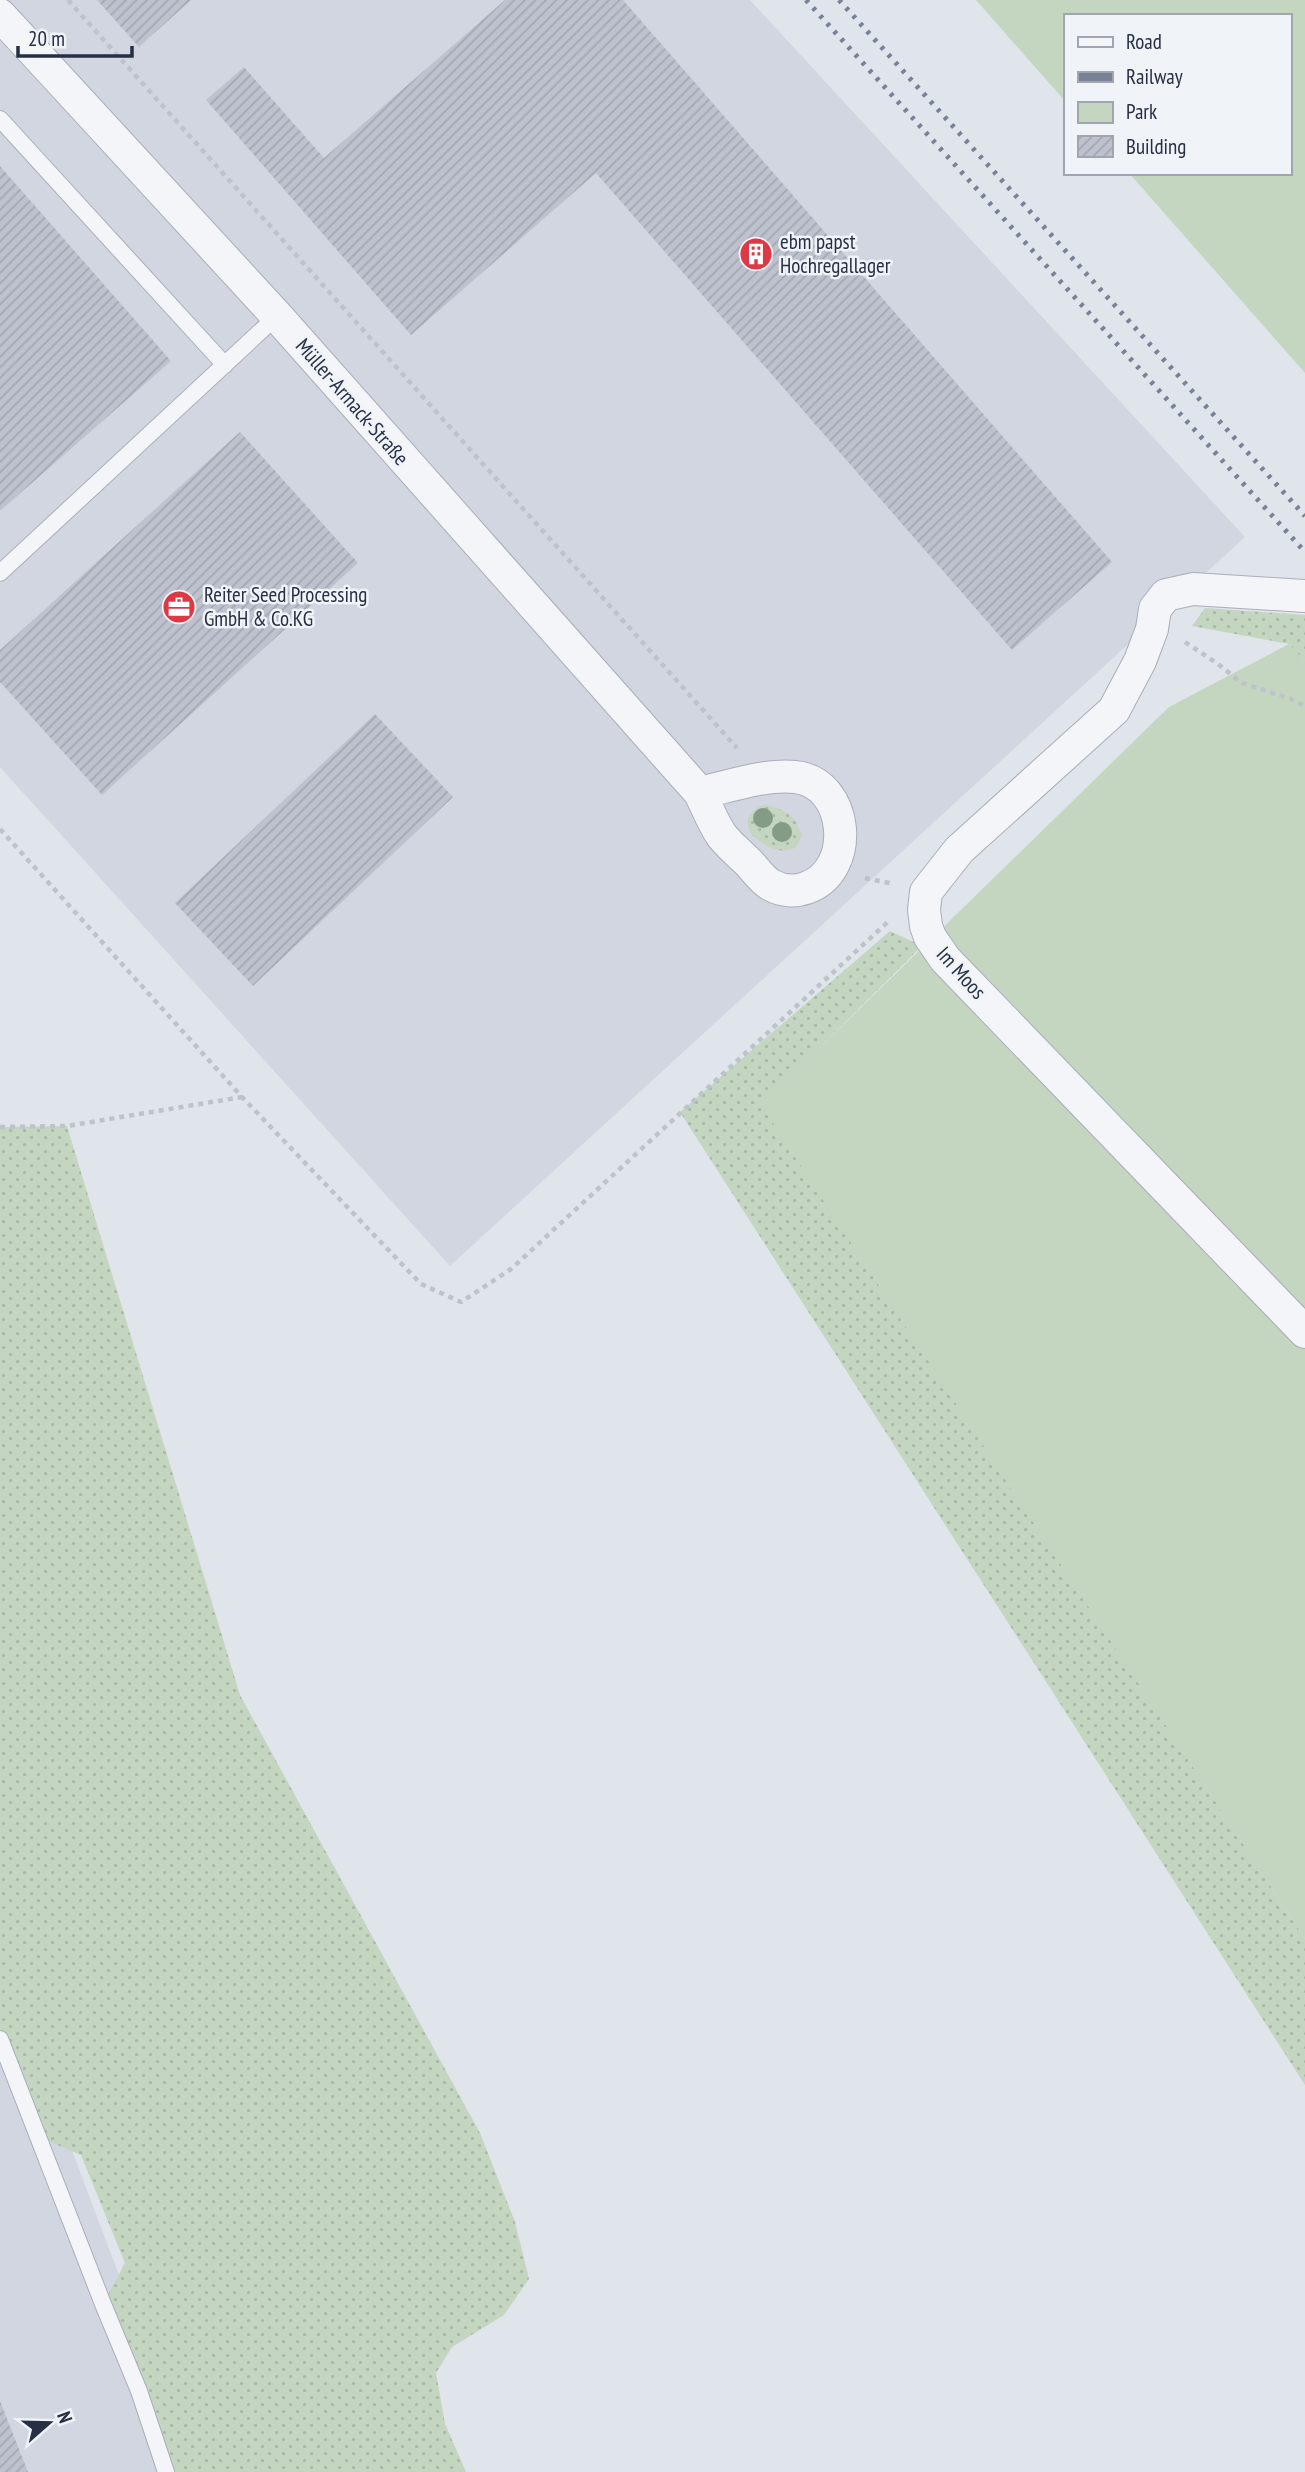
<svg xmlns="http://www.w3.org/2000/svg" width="1305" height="2472" font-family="'PT Sans Narrow',sans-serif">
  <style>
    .built { fill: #d2d6e0 }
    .grass { fill: url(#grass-dots) }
    .green { fill: #c4d5c0 }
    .building { fill: url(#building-hatch) }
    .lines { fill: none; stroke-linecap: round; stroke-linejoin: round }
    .lane-casing { stroke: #a8aeb9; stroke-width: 18 }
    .street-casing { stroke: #a8aeb9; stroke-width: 34 }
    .path { stroke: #bec2c9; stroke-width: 4.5; stroke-dasharray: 5 5; stroke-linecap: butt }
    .lane { stroke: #f3f5f8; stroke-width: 16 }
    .street { stroke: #f3f5f8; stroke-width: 32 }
    .rail { stroke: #788196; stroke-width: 5; stroke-dasharray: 3.5 7; stroke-linecap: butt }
    .tree { fill: #849c86 }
    .labels { text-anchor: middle; stroke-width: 5; stroke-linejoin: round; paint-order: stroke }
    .poi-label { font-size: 21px; fill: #272f44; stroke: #f0f3f8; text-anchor: start }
    .street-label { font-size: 21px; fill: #272f44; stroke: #f0f3f8 }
  </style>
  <defs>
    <pattern id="grass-dots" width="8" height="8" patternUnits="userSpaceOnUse" patternTransform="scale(1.75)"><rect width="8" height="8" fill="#c4d5c0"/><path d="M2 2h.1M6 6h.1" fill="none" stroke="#a8b7a6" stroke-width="1.8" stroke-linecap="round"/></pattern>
    <pattern id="building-hatch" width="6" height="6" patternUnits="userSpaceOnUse" patternTransform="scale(1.75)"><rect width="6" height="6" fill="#bdc2ce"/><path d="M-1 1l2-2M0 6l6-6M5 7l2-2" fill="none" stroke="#a2a7b2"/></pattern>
  </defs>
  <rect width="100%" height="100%" fill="#e0e4eb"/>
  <path class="built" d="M0,0h750l495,537 -795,729 -450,-499z
    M0,1959l193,513h-193z"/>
  <path class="grass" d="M1205,608l100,7v46l-16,-17 -97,-18z
    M765,805c20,4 30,10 37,30 -2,4 -3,8 -5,11 -12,12 -39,-2 -47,-14 0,-1 -3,-10 -3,-11 4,-10 8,-13 18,-16z
    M890,931l32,15 -160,159 543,834v146l-625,-973z
    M67,1126l173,569 240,438 35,89 14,57 -25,36 -52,32 -16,26 9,51 21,48h-300l-63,-168 22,-41 -44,-108 -42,-18 -39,-98v-912z"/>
  <path class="green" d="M976,0h329v373l-176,-200h160v-157h-224v85z
    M1289,644l16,17v1278l-544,-834 408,-398z"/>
  <path class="building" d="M97,0h94l-52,47z
    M505,0h118l489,562 -100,88 -416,-477 -185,162 -205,-235 38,-33 80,91z
    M0,166l171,195 -171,150z
    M240,432l118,131 -256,232 -102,-113v-32z
    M375,714l78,83 -200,189 -78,-83z
    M0,2401l28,71h-28z"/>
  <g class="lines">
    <defs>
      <path id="lane" d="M0,119l225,246
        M0,573l277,-257
        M0,2039l103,265 36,87 27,81"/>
      <path id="street" d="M0,15l277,301 423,477c7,14 13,30 22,43 7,9 18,18 26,26 7,7 14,18 23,23 11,6 24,7 35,3 51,-17 43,-106 -11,-111 -31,-3 -65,9 -95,16
        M1305,596l-112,-7 -27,6 -11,14 -3,20 -12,32 -26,49 -155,140 -33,42 -2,18 2,16 4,11 15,22 360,373"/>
    </defs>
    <use href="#lane" class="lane-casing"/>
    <use href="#street" class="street-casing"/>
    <path class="path" d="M68,0l669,748
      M1185,642l33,22 24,19 49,16 14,7
      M0,829l242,268 179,187 40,18 50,-33 379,-349
      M865,878l29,6
      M0,1127l67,-1 175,-29"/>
    <use href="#lane" class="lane"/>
    <use href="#street" class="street"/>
    <path class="rail" d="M806,0l499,552
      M839,0l466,516"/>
  </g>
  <g class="tree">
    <circle cx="763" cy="818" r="10"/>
    <circle cx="782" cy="832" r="10"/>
  </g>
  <defs>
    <symbol id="building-disc" viewBox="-11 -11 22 22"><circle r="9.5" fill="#dc3945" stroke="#f0f3f8"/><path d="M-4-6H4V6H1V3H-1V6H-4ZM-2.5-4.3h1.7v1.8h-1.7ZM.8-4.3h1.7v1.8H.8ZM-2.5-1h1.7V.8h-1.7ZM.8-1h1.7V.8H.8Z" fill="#fff"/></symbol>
    <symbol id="office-disc" viewBox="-11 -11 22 22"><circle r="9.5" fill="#dc3945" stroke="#f0f3f8"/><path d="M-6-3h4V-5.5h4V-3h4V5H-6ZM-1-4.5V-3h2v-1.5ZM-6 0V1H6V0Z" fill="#fff"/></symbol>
  </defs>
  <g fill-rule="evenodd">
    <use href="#building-disc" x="737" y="235" width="38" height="38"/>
    <use href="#office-disc" x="160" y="588" width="38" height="38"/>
  </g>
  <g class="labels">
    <g class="poi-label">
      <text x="780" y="249">ebm papst<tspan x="780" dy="24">Hochregallager</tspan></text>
      <text x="204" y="602">Reiter Seed Processing<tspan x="204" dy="24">GmbH &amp; Co.KG</tspan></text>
    </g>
    <g class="street-label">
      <text transform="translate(352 402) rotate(49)" y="7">Müller-Armack-Straße</text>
      <text transform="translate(961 973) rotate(48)" y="7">Im Moos</text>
    </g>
  </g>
  <rect x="1064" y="14" width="228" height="161" fill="#f0f3f8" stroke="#a0a5b0" stroke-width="2"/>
  <rect x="1078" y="37" width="35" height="10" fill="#f3f5f8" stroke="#a0a5b0" stroke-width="2"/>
  <text x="1126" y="49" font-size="21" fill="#272f44">Road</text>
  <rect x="1078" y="72" width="35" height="10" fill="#788196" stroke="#a0a5b0" stroke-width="2"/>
  <text x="1126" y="84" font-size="21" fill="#272f44">Railway</text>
  <rect x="1078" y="102" width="35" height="21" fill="#c4d5c0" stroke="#a0a5b0" stroke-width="2"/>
  <text x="1126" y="119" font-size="21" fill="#272f44">Park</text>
  <rect x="1078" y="136" width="35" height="21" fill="url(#building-hatch)" stroke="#a0a5b0" stroke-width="2"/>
  <text x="1126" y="154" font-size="21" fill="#272f44">Building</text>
  <g transform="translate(49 2423) rotate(70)" stroke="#f0f3f8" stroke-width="5" paint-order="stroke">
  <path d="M0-5L12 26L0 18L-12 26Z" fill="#272f44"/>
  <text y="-10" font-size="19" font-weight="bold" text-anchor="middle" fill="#272f44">N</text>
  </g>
  <path d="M18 46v10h114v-10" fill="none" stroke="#272f44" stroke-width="3.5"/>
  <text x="28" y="46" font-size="21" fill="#272f44" stroke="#f0f3f8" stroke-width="5" paint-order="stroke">20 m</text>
</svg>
